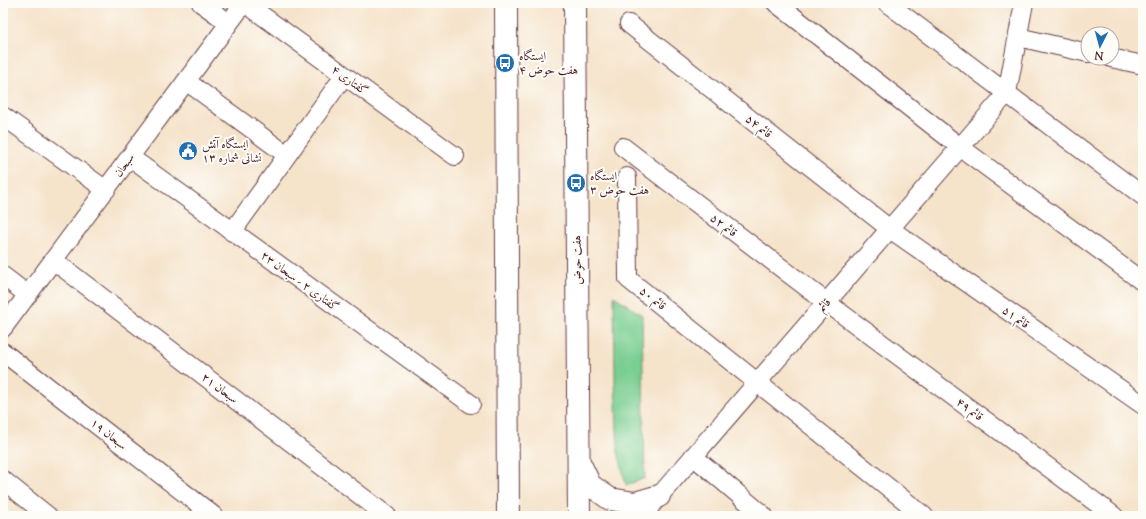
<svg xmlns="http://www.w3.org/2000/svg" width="1146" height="519" font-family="'Sorts Mill Goudy',Amiri,serif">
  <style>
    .grass { fill: #79ce91; stroke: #62765e }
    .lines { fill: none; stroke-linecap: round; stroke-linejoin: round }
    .minor-casing { stroke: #643c43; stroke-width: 20 }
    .highway-casing { stroke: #643c43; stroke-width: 24 }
    .path { stroke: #643c43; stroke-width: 2.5; stroke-dasharray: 3 3; stroke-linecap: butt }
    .minor { stroke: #fff; stroke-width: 18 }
    .highway { stroke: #fff; stroke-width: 22 }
    .labels { text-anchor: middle; stroke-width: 4; stroke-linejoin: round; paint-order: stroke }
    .poi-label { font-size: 12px; fill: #4a1f2b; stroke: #fdfcf7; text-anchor: start }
    .street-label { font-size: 12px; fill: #4a1f2b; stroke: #fdfcf7 }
  </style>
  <rect width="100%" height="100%" fill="#fdfcf7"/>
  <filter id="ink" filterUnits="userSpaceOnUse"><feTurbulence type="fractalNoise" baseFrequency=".025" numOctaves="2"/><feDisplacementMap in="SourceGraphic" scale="8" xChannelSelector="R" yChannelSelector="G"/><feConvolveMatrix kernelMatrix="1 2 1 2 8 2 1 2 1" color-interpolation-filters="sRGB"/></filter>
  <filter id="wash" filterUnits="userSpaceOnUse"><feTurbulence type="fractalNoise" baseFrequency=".012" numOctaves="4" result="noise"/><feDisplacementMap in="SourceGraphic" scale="16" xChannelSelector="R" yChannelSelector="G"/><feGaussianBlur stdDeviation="0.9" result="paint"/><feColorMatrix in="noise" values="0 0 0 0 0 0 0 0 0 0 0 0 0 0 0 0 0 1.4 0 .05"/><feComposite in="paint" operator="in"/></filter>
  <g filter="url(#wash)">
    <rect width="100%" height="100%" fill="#f5e3ca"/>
    <path class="grass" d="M614,296l28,19 3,163 -19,7 -8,-33 -3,-71z"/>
  </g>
  <g filter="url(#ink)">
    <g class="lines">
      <defs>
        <path id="minor" d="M201,3l28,20
          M245,3l210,153
          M776,3l184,144 183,135
          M887,3l256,193
          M629,24l261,205 253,176
          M1018,37l70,16
          M1111,58l32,7
          M186,81l101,74
          M3,116l103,74
          M623,147l203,155 288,214
          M130,157l341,247
          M627,177l1,102 296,237
          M232,232l112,-156
          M53,260l334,256
          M3,276l25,19
          M3,328l241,-325
          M3,352l211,164
          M693,456l71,60
          M3,480l45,36
          M642,516l365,-423 17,-90"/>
        <path id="highway" d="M506,3l2,513
          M575,3l4,513
          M580,464l10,21 20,14 25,4 24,-7"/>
      </defs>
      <use href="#minor" class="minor-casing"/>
      <use href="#highway" class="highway-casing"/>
      <path class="path" d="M7,5l2,-2"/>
      <use href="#minor" class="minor"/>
      <use href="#highway" class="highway"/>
    </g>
  </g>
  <defs>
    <symbol id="bus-disc" viewBox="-11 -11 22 22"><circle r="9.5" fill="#1f6fb2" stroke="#fdfcf7"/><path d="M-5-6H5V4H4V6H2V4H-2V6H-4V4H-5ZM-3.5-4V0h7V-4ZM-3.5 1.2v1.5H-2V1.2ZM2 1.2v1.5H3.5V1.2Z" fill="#fff"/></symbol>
    <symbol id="civic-disc" viewBox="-11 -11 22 22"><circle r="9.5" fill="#1f6fb2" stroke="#fdfcf7"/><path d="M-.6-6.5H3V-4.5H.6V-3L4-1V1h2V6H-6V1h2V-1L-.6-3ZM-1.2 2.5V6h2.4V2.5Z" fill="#fff"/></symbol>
  </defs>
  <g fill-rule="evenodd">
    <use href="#bus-disc" x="494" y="52" width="22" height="22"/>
    <use href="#civic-disc" x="177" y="140" width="22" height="22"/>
    <use href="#bus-disc" x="565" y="172" width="22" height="22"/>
  </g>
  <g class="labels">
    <g class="poi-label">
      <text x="519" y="60">ایستگاه<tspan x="519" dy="14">هفت حوض ۴</tspan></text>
      <text x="202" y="148">ایستگاه آتش<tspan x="202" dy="14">نشانی شماره ۱۳</tspan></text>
      <text x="590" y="180">ایستگاه<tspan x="590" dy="14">هفت حوض ۳</tspan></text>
    </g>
    <g class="street-label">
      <text transform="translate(350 80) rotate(36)" y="4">گفتاری ۴</text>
      <text transform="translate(759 126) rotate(38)" y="4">قائم ۵۴</text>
      <text transform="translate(124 165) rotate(-54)" y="4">سبحان</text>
      <text transform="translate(724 225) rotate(37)" y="4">قائم ۵۲</text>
      <text transform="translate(577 260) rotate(-91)" y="4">هفت حوض</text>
      <text transform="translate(300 281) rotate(36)" y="4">گفتاری ۲ - سبحان ۲۳</text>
      <text transform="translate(653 298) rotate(38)" y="4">قائم ۵۰</text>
      <text transform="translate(824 305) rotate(-49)" y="4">قائم</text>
      <text transform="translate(1016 317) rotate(35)" y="4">قائم ۵۱</text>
      <text transform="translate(220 388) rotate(37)" y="4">سبحان ۲۱</text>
      <text transform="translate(970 409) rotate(37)" y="4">قائم ۴۹</text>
      <text transform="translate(109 434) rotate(38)" y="4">سبحان ۱۹</text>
    </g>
  </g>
  <rect width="1146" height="519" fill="none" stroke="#fdfcf7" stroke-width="16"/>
  <g transform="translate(1100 46) rotate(186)"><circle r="19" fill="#fdfcf7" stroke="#b5a4a5"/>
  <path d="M0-3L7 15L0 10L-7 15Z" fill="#1f6fb2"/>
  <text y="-6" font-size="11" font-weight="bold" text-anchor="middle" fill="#4a1f2b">N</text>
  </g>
</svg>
